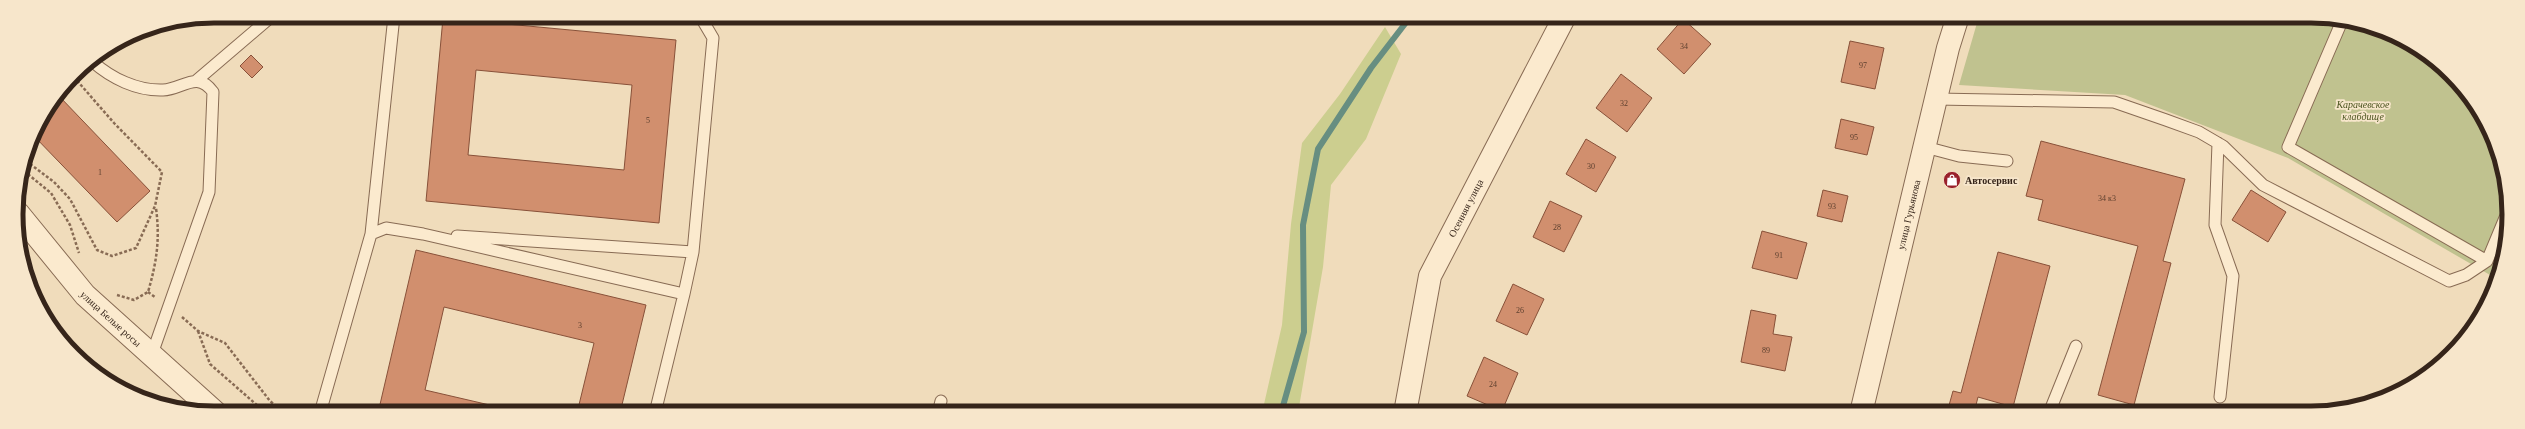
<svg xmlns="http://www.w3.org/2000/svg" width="2525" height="429" font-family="Georgia,serif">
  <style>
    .green { fill: #ccce8f }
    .cemetery { fill: #c0c28f }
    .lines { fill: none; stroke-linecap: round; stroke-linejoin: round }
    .stream { stroke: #678e81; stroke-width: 6 }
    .building { fill: #d18f6e; stroke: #885139; fill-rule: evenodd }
    .service-casing { stroke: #886b54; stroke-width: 13 }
    .minor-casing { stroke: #886b54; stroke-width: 24 }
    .tertiary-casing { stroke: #886b54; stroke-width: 24 }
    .path { stroke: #886b54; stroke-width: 2.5; stroke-dasharray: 3 2; stroke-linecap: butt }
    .service { stroke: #fbeace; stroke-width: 11 }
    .minor { stroke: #fbeace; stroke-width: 22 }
    .tertiary { stroke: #fbeace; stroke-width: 22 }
    .labels { text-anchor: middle; stroke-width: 3.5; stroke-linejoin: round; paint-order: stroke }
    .number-label { font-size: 8px; fill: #5d402f }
    .park-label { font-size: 10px; font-style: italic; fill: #4b541f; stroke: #f7e6cb }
    .poi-label { font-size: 10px; font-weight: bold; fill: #36251a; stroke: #f7e6cb; text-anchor: start }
    .street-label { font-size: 10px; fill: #36251a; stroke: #f7e6cb }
    .rim { fill: none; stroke: #36251a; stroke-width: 5 }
  </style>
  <rect width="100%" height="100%" fill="#f0dcbb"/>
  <path class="green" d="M1385,27l16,27 -35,85 -35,46 -8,82 -25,146h-36l20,-88 9,-101 11,-81 38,-49z"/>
  <path class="cemetery" d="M1979,16h345l74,21 62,47 39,67 10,77 -12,51 -209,-121 -163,-63 -166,-10z"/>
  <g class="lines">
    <path class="stream" d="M1281,413l23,-81 -1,-107 15,-76 53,-81 40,-52"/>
  </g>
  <path class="building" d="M443,18l233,22 -17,183 -233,-22zM476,70l156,15 -8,85 -156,-15z
    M1683,19l28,25 -27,30 -27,-25z
    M1850,41l34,7 -9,41 -34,-7z
    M251,55l12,12 -11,11 -12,-12z
    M1621,74l31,24 -25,34 -31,-24z
    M59,96l91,95 -33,31 -84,-87z
    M1841,119l33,8 -7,28 -32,-7z
    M1586,139l30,18 -20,35 -30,-18z
    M2041,141l144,38 -22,82 8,2 -37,142 -36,-10 40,-149 -100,-26 5,-20 -17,-4z
    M1823,190l25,6 -6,26 -25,-6z
    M2251,190l35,22 -18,30 -36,-22z
    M1550,201l32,15 -18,36 -31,-15z
    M1762,231l45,12 -10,36 -45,-11z
    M416,250l230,55 -26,108h-43l17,-70 -150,-36 -19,83 69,16 -1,7h-115z
    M1998,252l52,14 -37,141 -35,-10 -4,16 -26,-4 5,-18 8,2z
    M1513,284l31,15 -17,36 -31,-14z
    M1751,310l25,5 -3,19 19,3 -7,34 -44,-9z
    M1484,357l34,16 -16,38 -35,-15z"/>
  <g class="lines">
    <defs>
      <path id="service" d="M2342,21l-54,126 199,114 20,-48
        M93,62c18,16 44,29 70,28 20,-1 34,-20 50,2l-4,100 -57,162
        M196,81l76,-65
        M1936,99l178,3 52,18 33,12 24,14 40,39 186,96 17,-6 21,-14
        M2218,143l-3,82 18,51 -13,121
        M1925,147l34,9 48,5
        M371,234l15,-6 37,6 261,60 -29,119
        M457,236l236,16
        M684,294l9,-42 20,-214 -13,-22
        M320,413l51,-179 23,-218
        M938,413l3,-12
        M2049,413l27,-67"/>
      <g id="minor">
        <path id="s1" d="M18,213l67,82 131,118"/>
        <path id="s2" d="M1405,413l25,-137 135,-260"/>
      </g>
      <g id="tertiary">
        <path id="s3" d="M1861,413l87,-365 10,-32"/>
      </g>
    </defs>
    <use href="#service" class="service-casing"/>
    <use href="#minor" class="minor-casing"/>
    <use href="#tertiary" class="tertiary-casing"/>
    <path class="path" d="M26,161l28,21 16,17 27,51 15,6 24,-8 19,-42 7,-34 -48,-49 -41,-47
      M24,171l27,22 19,32 9,28
      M148,292l7,5
      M117,295l17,5 14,-8c9,-31 12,-53 8,-84
      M182,317l16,14 27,12 45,58 14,12
      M198,331l12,33 56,49"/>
    <use href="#service" class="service"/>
    <use href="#minor" class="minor"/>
    <use href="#tertiary" class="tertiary"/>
  </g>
  <defs>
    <symbol id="shop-disc" viewBox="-11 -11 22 22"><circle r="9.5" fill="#9a212c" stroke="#f7e6cb"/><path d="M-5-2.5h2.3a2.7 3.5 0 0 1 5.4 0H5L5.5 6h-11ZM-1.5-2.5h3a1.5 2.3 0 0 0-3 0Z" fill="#fff"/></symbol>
  </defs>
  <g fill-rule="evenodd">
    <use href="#shop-disc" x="1942" y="170" width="20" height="20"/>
  </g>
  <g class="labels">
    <g class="number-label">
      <text x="1684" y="49">34</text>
      <text x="1863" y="68">97</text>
      <text x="1624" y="106">32</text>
      <text x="648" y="123">5</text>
      <text x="1854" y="140">95</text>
      <text x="1591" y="169">30</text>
      <text x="100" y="175">1</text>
      <text x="2107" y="201">34 к3</text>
      <text x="1832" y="209">93</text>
      <text x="1557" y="230">28</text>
      <text x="1779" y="258">91</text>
      <text x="1520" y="313">26</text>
      <text x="580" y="328">3</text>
      <text x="1766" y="353">89</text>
      <text x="1493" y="387">24</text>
    </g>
    <g class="park-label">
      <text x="2363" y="108">Карачевское<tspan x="2363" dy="12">клабдище</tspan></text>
    </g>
    <g class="poi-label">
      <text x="1965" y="184">Автосервис</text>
    </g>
    <g class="street-label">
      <text dy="4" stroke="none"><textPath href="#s2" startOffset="216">Осенняя улица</textPath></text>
      <text dy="4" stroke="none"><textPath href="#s3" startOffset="204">улица Гурьянова</textPath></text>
      <text dy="4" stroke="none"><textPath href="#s1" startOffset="141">улица Белые росы</textPath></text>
    </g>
  </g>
  <path d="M0 0H2525V429H0ZM214 23H2311A191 191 0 0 1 2502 214V215A191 191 0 0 1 2311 406H214A191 191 0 0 1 23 215V214A191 191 0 0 1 214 23Z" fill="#f7e6cb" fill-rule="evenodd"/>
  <path class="rim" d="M214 23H2311A191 191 0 0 1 2502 214V215A191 191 0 0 1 2311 406H214A191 191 0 0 1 23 215V214A191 191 0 0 1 214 23Z"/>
</svg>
